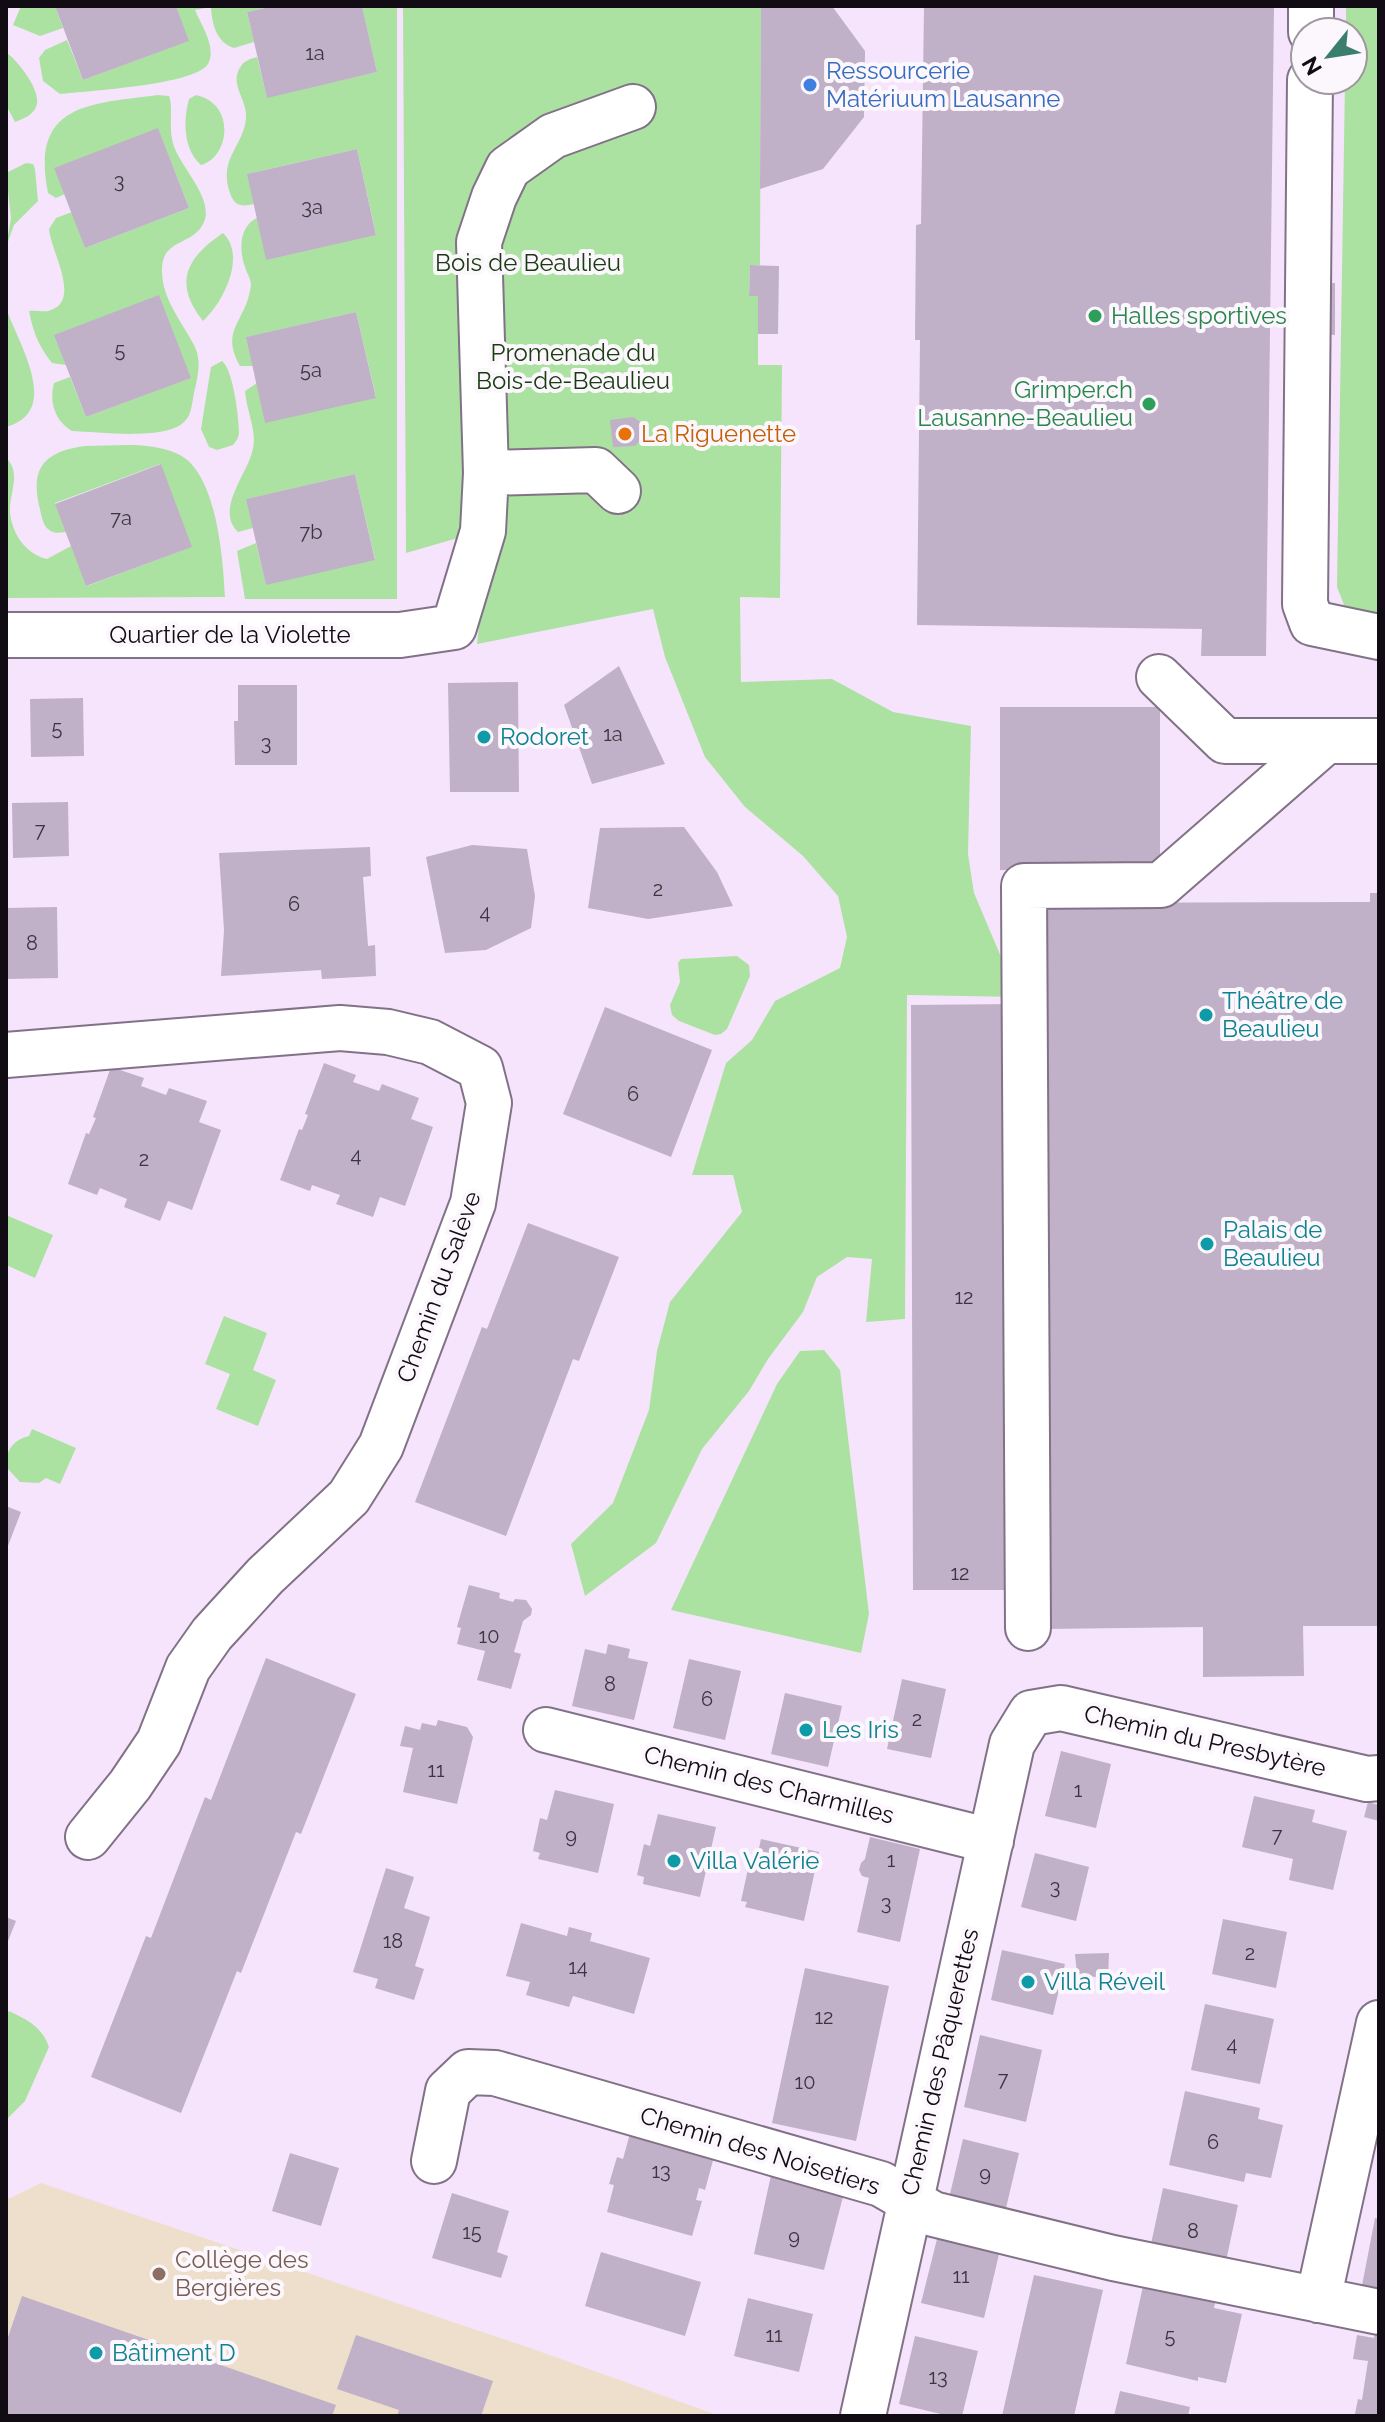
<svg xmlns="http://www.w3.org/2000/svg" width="1385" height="2422" font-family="Raleway,sans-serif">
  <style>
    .education { fill: #eedfcc }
    .green { fill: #ace2a1 }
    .building { fill: #c0b0c8 }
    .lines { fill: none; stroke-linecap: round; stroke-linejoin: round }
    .minor-casing { stroke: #827287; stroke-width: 48 }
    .minor { stroke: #fff; stroke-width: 44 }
    .shop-dot { fill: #3f7fe0; stroke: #fbf7fc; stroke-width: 3 }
    .leisure-dot { fill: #2e9e5b; stroke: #fbf7fc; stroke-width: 3 }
    .food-dot { fill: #e8710a; stroke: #fbf7fc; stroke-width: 3 }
    .culture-dot { fill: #0f9aa8; stroke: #fbf7fc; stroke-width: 3 }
    .education-dot { fill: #8d6e63; stroke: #fbf7fc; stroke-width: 3 }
    .labels { text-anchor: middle; stroke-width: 8; stroke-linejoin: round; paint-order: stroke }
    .number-label { font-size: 20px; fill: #3d3440 }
    .shop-label { font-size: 24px; fill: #366cbe; stroke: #fbf7fc; text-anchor: start }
    .park-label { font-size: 24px; fill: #183c10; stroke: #fbf7fc }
    .leisure-label { font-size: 24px; fill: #27864d; stroke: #fbf7fc; text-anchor: start }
    .food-label { font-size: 24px; fill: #c56008; stroke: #fbf7fc; text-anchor: start }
    .street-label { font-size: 24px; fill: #110b13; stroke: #fbf7fc }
    .culture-label { font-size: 24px; fill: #0d838f; stroke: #fbf7fc; text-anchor: start }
    .education-label { font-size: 24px; fill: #785e54; stroke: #fbf7fc; text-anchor: start }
  </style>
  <rect width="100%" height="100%" fill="#f6e4fd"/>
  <path class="education" d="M41,2183l492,166 187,67h-714v-216z"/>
  <path class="green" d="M21,6h34l8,22 -23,8 -27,-11z
    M176,6h98l-27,6 7,30 -20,6c-18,-6 -22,-24 -23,-41l-16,3c6,15 22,37 13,54 -13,21 -121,27 -148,30l-17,-13 -4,-23 6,-8 22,-10 16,40 105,-39z
    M362,6h35v593h-152l-8,-48 19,-8 10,41 109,-25 -20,-85 -108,25 6,29 -15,4c-24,-23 11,-59 15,-84 4,-17 -7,-39 -8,-57l12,-8 119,14 -20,-85 -109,25 6,29h-13c-20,-34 4,-44 10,-75 3,-11 -2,-14 -5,-24 -6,-17 -6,-41 12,-49l119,16 -19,-85 -109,25 6,30c-12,3 -20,2 -24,-11 -13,-36 17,-49 16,-79 -1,-17 -17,-31 -5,-48 4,-6 10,-7 16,-9l10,40 110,-25z
    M403,6h358l-1,259 -10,1 -1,29 9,1v69h24l-2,233 -40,-1 1,85 91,-3 61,33 78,14 -3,128 6,39 44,104 -111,-2 -2,324 -39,3 6,-63 -25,-2 -30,20 -14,35 -35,47 -19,32 -47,58 -46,94 -71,53 -14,-52 42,-41 36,-93 8,-59 13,-49 72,-90 -9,-37h-41l34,-112 26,-23 23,-39 65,-33 7,-31 -9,-41 -35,-40 -58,-49 -40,-50 -40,-100 -12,-48 -176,35 12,-115 -83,24z
    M1346,6h33v610l-33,-6 -9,-23 8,-507h8v-48h-7z
    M6,52c12,9 37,40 30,55 -3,8 -13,12 -21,15l-9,-17z
    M158,95l11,1c5,11 -2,34 6,53 9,22 42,54 27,77 -12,19 -39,14 -40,42 -1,30 19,52 32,77 8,16 4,31 0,48 -2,9 -2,21 -9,28 -17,20 -87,11 -113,10 -17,-10 -23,-28 -18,-48l16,-6 16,40 104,-39 -31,-82 -104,39 11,30 -14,-2c-13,-16 -19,-31 -23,-52 7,-1 12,1 19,0 35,-8 3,-59 1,-82l7,-11 16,-6 13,36 104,-40 -31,-79 -103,39 10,26 -9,4 -8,-5c-18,-90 42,-89 110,-98z
    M196,95c41,9 33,63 5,70 -18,-16 -18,-45 -12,-66z
    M26,163l7,1 2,5 3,32 -24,24 -8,22 5,-29 -5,-45z
    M223,233c24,23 0,70 -20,88 -30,-38 -17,-63 20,-88z
    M6,308c12,35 57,103 0,119z
    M222,361c11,8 17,57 17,72 -1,6 -2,7 -6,12l-16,5 -8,-3 -8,-18 10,-62z
    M85,446c30,0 65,-5 93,8 39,18 45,105 47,143l-219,1v-140c16,14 3,36 4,54 2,22 16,42 37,47l24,-13 16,40 104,-39 -31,-83 -105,39 11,29c-6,1 -13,2 -18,-3 -6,-5 -7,-16 -9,-24 -9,-39 8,-54 46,-59z
    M737,956l12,9 1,11 -23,53 -6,5 -6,1 -36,-14 -7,-6 -2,-10 10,-23 -2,-19 3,-4z
    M6,1215l47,20 -18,43 -29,-13z
    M224,1316l43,17 -14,37 23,10 -18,46 -42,-17 14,-35 -25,-10z
    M824,1350l16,20 29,244 -8,39 -190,-43 106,-226 23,-33z
    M32,1429l44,19 -16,36 -14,-6 -7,5 -19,-1 -12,-13c-4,-17 4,-29 21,-33z
    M9,2011c19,9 33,16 40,36l-24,54 -19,19v-104z"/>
  <path class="building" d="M55,6h121l13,35 -106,39z
    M274,6h88l15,66 -110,26 -20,-86z
    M761,6h71l33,45 -1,66 -41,52 -63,20z
    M924,6h350l-8,650h-65l1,-27 -285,-4 3,-285h-5l1,-115 5,-1z
    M158,128l31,80 -104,40 -31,-80z
    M357,149l19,86 -110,25 -19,-86z
    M750,265l29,1 -1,68h-20v-38h-9z
    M1317,283h18v52l-18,-1z
    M159,295l32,83 -105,39 -32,-82z
    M356,312l20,86 -111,25 -19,-86z
    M633,417l10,7 1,12 -9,10 -22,1 -3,-27z
    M161,464l31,83 -106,39 -31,-82z
    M355,474l20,86 -109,25 -20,-86z
    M619,666l46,98 -73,20 -28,-79z
    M518,682l1,110h-69l-2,-109z
    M238,685h59v80h-62l-1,-44h4z
    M83,698l1,58 -53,1 -1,-58z
    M1000,707h160v162l-160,1z
    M68,802l1,54 -56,2 -1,-55z
    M684,827l33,45 16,34 -85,13 -60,-11 12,-80z
    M472,845l55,4 8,47 -4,32 -45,22 -41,3 -19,-96z
    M370,847l1,29 -8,1 5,69 7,-1 1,31 -54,3 -1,-9 -100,6 3,-46 -5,-77z
    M1370,893h9v733h-76l1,50 -101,1v-50l-158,2 -12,-726 337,-1z
    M57,907l1,71 -52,1v-71z
    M1015,1004l2,586h-104l-2,-585z
    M605,1007l107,43 -41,107 -108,-43z
    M324,1063l32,12 -3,7 26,9 3,-7 37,14 -8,21 22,8 -28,79 -25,-9 -7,20 -37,-13 4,-9 -28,-10 -2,6 -30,-11 19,-51 3,1 6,-15 -3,-1z
    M111,1067l33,11 -3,8 25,9 3,-7 38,13 -8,21 22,8 -29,80 -24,-9 -8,20 -36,-14 3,-8 -27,-11 -3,7 -29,-11 18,-51 3,1 7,-16 -3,-1z
    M528,1223l91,34 -40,104 -6,-2 -67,177 -91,-34 67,-175 5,2z
    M6,1506l15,6 -15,39z
    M469,1585l31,8 -1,5 14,4 2,-3 11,1 6,9 -1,6 -8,6 -9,31 7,2 -10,35 -34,-9 8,-29 -28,-7 4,-16 -4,-1z
    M608,1644l22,5 -2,9 20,4 -14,58 -62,-14 13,-57 21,5z
    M266,1658l90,36 -55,140 -5,-2 -55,141 -4,-2 -56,142 -90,-36 55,-141 5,2 54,-141 6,3z
    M689,1659l52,12 -16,69 -52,-12z
    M902,1679l44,10 -15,69 -44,-9z
    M785,1693l57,13 -14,61 -57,-13z
    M438,1720l29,7 6,10 -16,67 -54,-12 10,-44 -13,-2 5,-20 15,4 2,-7 14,3z
    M1061,1751l50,13 -15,64 -51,-12z
    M555,1790l59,14 -16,69 -60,-14 2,-6 -7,-2 7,-33 7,2z
    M1254,1796l61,14 -3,12 35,9 -14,59 -44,-10 4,-21 -51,-12z
    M1368,1802l11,3v16l-15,-4z
    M658,1814l58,13 -16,70 -57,-13 1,-7 -7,-2 7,-31 6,2z
    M870,1837l50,12 -20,93 -43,-10 12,-54 -7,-2 -3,-6 2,-7 4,-4z
    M761,1839l58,13 -15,69 -59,-14 2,-5 -6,-1 7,-32 6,2z
    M1035,1853l54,14 -13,54 -55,-14z
    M386,1868l28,9 -10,31 26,9 -15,49 9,3 -10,31 -39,-12 3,-9 -25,-7z
    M6,1917l10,4 -10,25z
    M1223,1919l64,13 -11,56 -64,-14z
    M521,1923l46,13 2,-9 23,6 -2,8 60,17 -16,56 -61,-18 -4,11 -43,-12 4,-13 -24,-6z
    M1002,1950l63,14 -12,51 -62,-15z
    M1109,1953l-1,26 -31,-5 -2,-20z
    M805,1968l84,18 -33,155 -84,-18z
    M1205,2004l69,15 -14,65 -69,-14z
    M980,2035l62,15 -16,72 -62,-15z
    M1185,2091l75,17 -2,11 25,6 -12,53 -25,-5 -2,9 -75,-17z
    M631,2130l84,23 -10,37 -6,-2 -3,12 6,1 -10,35 -85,-24 7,-27 -5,-1 8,-27 6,2z
    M963,2139l56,14 -13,55 -56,-14z
    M290,2153l49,15 -18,58 -49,-15z
    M771,2175l74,14 -21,81 -70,-16z
    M1163,2188l75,17 -15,70 -75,-17z
    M452,2193l57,18 -12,41 11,4 -7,22 -69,-20z
    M1375,2218l4,1v81l-19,-4z
    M938,2235l62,15 -16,68 -63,-15z
    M601,2252l100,30 -16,54 -100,-30z
    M1034,2275l69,15 -29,126h-72z
    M1143,2286l72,17 -1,5 28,6 -16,69 -28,-6v4l-72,-17z
    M22,2296l314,109 -4,11h-326v-73z
    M748,2298l65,16 -14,58 -65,-16z
    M1375,2333l4,1v82h-18l-6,-2 3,-15 4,1 6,-39 -15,-2 4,-24 17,3z
    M356,2335l137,46 -12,35h-84l2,-6 -62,-21z
    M915,2336l63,15 -16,65h-13l-50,-12z
    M1120,2391l70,16 -2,9h-74z"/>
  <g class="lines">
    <defs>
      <path id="minor" d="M1311,32v-26
        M1310,80l-5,524 7,19 67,14
        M486,473l110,-3 22,21
        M6,635h394l54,-8 29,-96 3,-58 -7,-231 15,-45 14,-29 45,-32 80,-29
        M1159,677l66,64h154
        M6,1055l334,-27 48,4 42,10 50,26 9,35 -16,100 -92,243 -32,51 -84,79 -53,58 -24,34 -29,74 -29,43 -42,52
        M1028,1628l-4,-742 137,-1 165,-144
        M546,1730l445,111
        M434,2161l14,-70 20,-19 27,1 386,111 52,30 180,44 266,54
        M1318,2300l61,-277
        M863,2416l149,-672 19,-31 30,-5 306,71 12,-1"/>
    </defs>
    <use href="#minor" class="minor-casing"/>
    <use href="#minor" class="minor"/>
  </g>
  <circle class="shop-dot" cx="810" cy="85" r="8"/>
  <g class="leisure-dot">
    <circle cx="1095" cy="316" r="8"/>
    <circle cx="1149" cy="404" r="8"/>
  </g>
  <circle class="food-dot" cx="625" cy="434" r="8"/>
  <g class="culture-dot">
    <circle cx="484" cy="737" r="8"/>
    <circle cx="1206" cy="1015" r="8"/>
    <circle cx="1207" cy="1244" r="8"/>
    <circle cx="806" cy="1730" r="8"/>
    <circle cx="674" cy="1861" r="8"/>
    <circle cx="1028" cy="1982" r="8"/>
    <circle cx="96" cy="2353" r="8"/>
  </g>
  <circle class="education-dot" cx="159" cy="2274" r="8"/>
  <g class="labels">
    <g class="number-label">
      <text x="315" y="60">1a</text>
      <text x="119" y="188">3</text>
      <text x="312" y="214">3a</text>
      <text x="120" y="357">5</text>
      <text x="311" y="377">5a</text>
      <text x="121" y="525">7a</text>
      <text x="311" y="539">7b</text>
      <text x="57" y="735">5</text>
      <text x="613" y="741">1a</text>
      <text x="266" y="750">3</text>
      <text x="40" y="837">7</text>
      <text x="658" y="896">2</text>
      <text x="294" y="911">6</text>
      <text x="485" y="919">4</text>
      <text x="32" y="950">8</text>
      <text x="633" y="1101">6</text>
      <text x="356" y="1162">4</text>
      <text x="144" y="1166">2</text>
      <text x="964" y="1304">12</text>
      <text x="960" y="1580">12</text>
      <text x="489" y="1643">10</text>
      <text x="610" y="1691">8</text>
      <text x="707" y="1706">6</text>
      <text x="917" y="1726">2</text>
      <text x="436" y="1777">11</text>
      <text x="1078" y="1797">1</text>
      <text x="1277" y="1842">7</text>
      <text x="571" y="1843">9</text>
      <text x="891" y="1867">1</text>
      <text x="1055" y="1894">3</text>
      <text x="886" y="1910">3</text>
      <text x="393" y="1948">18</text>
      <text x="1250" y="1960">2</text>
      <text x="578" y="1974">14</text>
      <text x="824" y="2024">12</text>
      <text x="1232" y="2051">4</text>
      <text x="1003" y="2086">7</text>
      <text x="805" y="2089">10</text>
      <text x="1213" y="2149">6</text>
      <text x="661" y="2178">13</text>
      <text x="985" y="2181">9</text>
      <text x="1193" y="2238">8</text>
      <text x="472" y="2239">15</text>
      <text x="794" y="2244">9</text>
      <text x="961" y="2283">11</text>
      <text x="774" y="2342">11</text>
      <text x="1170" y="2343">5</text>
      <text x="938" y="2384">13</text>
    </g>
    <g class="shop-label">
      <text x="826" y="79">Ressourcerie<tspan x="826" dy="28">Matériuum Lausanne</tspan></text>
    </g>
    <g class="park-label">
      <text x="528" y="271">Bois de Beaulieu</text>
      <text x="573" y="361">Promenade du<tspan x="573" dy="28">Bois-de-Beaulieu</tspan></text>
    </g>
    <g class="leisure-label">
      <text x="1111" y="324">Halles sportives</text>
      <text x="1133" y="398" text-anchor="end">Grimper.ch<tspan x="1133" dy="28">Lausanne-Beaulieu</tspan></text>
    </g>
    <g class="food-label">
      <text x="641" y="442">La Riguenette</text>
    </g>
    <g class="street-label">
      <text x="230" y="643">Quartier de la Violette</text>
      <text transform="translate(439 1287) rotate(-70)" y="8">Chemin du Salève</text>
      <text transform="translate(1205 1741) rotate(13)" y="8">Chemin du Presbytère</text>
      <text transform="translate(769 1785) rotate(14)" y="8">Chemin des Charmilles</text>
      <text transform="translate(940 2062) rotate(-77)" y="8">Chemin des Pâquerettes</text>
      <text transform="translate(760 2151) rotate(17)" y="8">Chemin des Noisetiers</text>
    </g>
    <g class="culture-label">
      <text x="500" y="745">Rodoret</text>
      <text x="1222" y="1009">Théâtre de<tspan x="1222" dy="28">Beaulieu</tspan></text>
      <text x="1223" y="1238">Palais de<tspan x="1223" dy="28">Beaulieu</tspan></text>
      <text x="822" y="1738">Les Iris</text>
      <text x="690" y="1869">Villa Valérie</text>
      <text x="1044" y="1990">Villa Réveil</text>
      <text x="112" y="2361">Bâtiment D</text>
    </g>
    <g class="education-label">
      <text x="175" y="2268">Collège des<tspan x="175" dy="28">Bergières</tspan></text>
    </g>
  </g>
  <rect width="1385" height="2422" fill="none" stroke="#110b13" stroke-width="16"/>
  <g transform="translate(1329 56) rotate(240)"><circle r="38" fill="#fbf7fc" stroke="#9d999f" stroke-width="2"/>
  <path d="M0-6L14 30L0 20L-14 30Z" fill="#3c7e6e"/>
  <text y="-12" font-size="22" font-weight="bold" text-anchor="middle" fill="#110b13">N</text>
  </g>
</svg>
